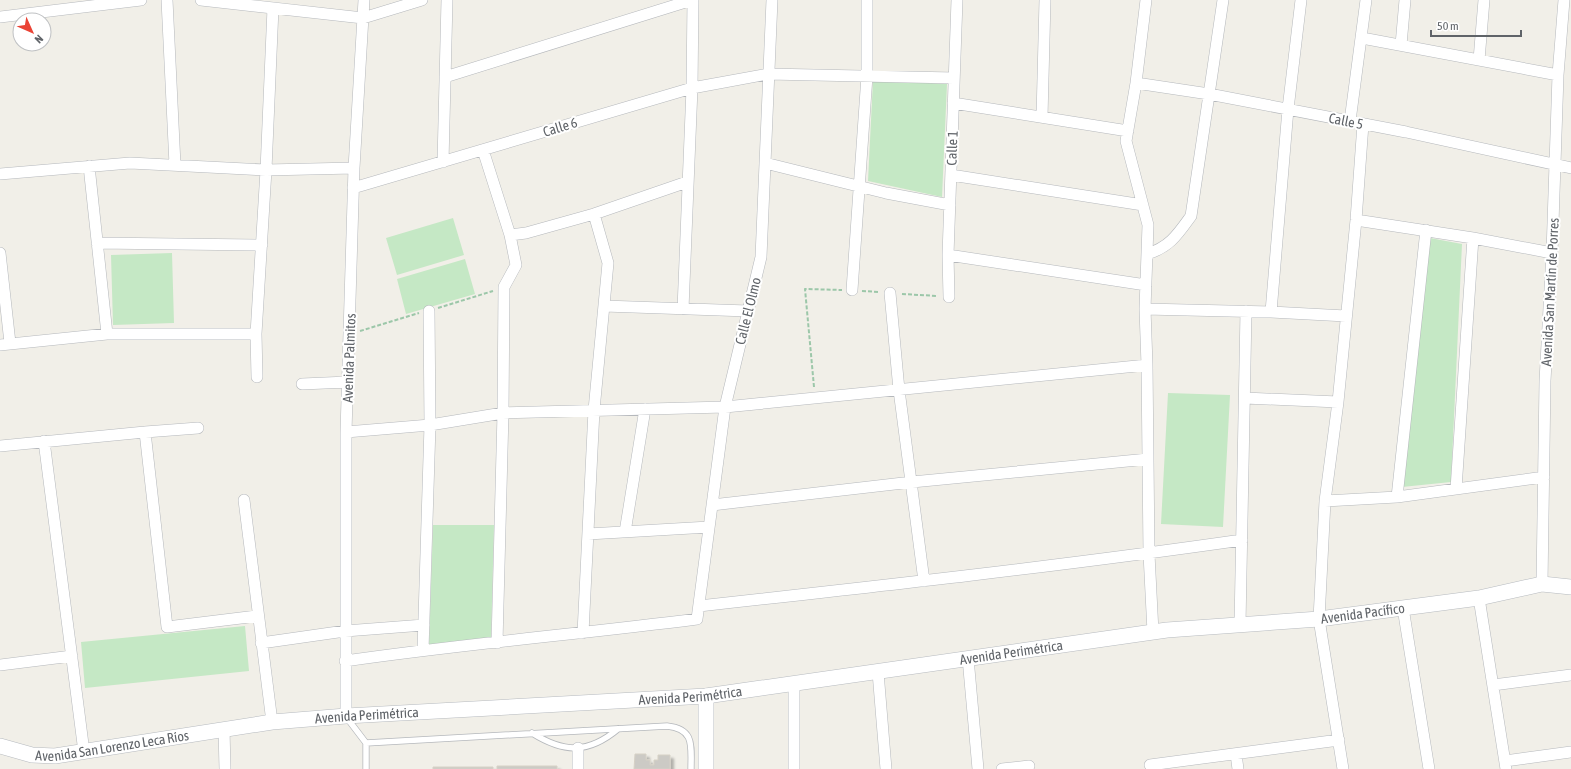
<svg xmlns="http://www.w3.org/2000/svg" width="1571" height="769" font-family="'Asap Condensed',sans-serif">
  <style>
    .green { fill: #c5e8c5 }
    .building { fill: #cccac5; stroke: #d6d1c6; filter: url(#shadow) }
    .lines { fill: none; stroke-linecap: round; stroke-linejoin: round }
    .lane-casing { stroke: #b5b8bc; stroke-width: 7 }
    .street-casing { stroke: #b5b8bc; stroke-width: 12 }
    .secondary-casing { stroke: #b6babf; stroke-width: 16 }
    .path { stroke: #9cc7a9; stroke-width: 2; stroke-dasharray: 4 2; stroke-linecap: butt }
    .lane { stroke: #fff; stroke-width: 5.5 }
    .street { stroke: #fff; stroke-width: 11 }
    .secondary { stroke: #fff; stroke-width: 15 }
    .labels { text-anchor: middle; stroke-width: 4; stroke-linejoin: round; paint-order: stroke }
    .street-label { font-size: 14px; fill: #5f6368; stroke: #fff }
  </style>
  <defs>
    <filter id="shadow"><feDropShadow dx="3.5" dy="3.5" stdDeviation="1" flood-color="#0004"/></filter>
  </defs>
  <rect width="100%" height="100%" fill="#f1efe8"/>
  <path class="green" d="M873,80l74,4 -5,113 -74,-16z
    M453,218l11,37 -67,20 -11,-37z
    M1430,238l32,6 -11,238 -49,5z
    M172,253l2,70 -61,2 -2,-70z
    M465,259l10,35 -69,20 -9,-35z
    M1168,393l62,2 -7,132 -62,-3z
    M433,525h61l-3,115 -62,6z
    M245,626l4,45 -164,17 -4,-46z"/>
  <path class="building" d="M635,754h11v6h4v5h4v-5h4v-5h12v14h-36z
    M497,766h60v3h-60z
    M433,767h60v2h-60z"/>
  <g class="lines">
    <defs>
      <path id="lane" d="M347,718l19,25v26
        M532,733c32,20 56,21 86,-4
        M366,743l301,-17c28,3 24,20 24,43"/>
      <path id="street" d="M167,0l8,165
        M201,0l162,18 59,-18
        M1146,0l-10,83 -10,58 22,84 -3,84 2,56 2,189 4,78
        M0,17l141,-17
        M1362,38l196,37
        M1401,45l4,-45
        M1479,60l5,-60
        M445,77l247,-77
        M1136,83l73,11 197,38 165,36
        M953,103l175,28
        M1042,117l3,-117
        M1350,121l16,-121
        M483,150l27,85 6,30 -12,22 -1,126 -6,230
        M443,162l4,-162
        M765,163l121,30 64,12
        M89,166l18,168
        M0,174l130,-11 136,7 88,-2
        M951,175l192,30
        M353,188l339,-100 76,-14 186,4
        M1356,220l117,18 79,15
        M510,235l16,-2 68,-19 93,-32
        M97,243l165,2
        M0,253l10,90
        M1147,254c23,-7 31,-20 44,-38l32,-216
        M948,255l198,30
        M852,290l15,-214v-76
        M890,293l9,97 25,191
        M949,297l-1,-42 9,-255
        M604,306l144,5
        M683,309l9,-221 1,-88
        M1145,309l126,3 75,4
        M1271,312l17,-203 13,-109
        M0,345l107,-11h149
        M257,377l-1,-43 10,-164 7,-162
        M302,384l46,-2
        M1245,398l93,4
        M145,432l22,195 90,-11
        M346,432l84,-7 73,-12 222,-6 422,-42
        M44,441l40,311
        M0,446l145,-14 53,-4
        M1456,489l17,-251
        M1397,497l29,-267
        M244,500l28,222
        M1325,501l72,-4 147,-20
        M712,505l200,-23 236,-23
        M625,532l20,-123
        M588,534l121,-7
        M1542,584l3,-203 7,-128 6,-178 6,-75
        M1479,598l27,171
        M699,606c181,-20 362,-40 543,-66
        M1403,608l26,161
        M1240,625l6,-314
        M583,633l11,-223 14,-147 -14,-49
        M261,643l84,-12 79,-6
        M423,650l7,-225 -1,-114
        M968,658l10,111
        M345,661c117,-17 235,-27 352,-42l28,-212 36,-150 11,-257
        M0,665l72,-9
        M878,672l8,97
        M1493,685l78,-10
        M346,716v-284l8,-264 10,-168
        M224,729l1,40
        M578,748v21
        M1236,754l2,15
        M1505,761l66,-9
        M1150,765l189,-25
        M794,769v-85
        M1002,769l27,-3
        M1343,769l-24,-150 6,-118 13,-99 18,-182 7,-96"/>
      <g id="secondary">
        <path d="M706,696v73"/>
        <path id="s1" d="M0,746l32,9 23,1 217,-34 74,-6 360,-20 461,-66 152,-11 160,-21 63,-14 29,3"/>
      </g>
    </defs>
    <use href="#lane" class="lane-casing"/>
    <use href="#street" class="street-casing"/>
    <use href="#secondary" class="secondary-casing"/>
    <path class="path" d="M862,291l18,1
      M902,294l35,2
      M438,308l55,-17
      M360,331l59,-18
      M814,387l-9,-98 37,1"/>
    <use href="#lane" class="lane"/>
    <use href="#street" class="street"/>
    <use href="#secondary" class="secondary"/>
  </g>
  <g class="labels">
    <g class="street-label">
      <text transform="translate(1346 121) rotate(11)" y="5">Calle 5</text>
      <text transform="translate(560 127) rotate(-17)" y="5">Calle 6</text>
      <text transform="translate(952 148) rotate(-88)" y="5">Calle 1</text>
      <text transform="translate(1550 292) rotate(-87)" y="5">Avenida San Martín de Porres</text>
      <text transform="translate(748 311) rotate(-76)" y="5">Calle El Olmo</text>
      <text transform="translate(349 358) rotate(-88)" y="5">Avenida Palmitos</text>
      <text dy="5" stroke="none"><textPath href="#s1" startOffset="1373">Avenida Pacífico</textPath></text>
      <text dy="5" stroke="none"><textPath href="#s1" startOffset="1019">Avenida Perimétrica</textPath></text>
      <text dy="5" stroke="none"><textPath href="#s1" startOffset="695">Avenida Perimétrica</textPath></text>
      <text dy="5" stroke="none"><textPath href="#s1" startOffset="371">Avenida Perimétrica</textPath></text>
      <text dy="5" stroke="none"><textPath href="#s1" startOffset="114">Avenida San Lorenzo Leca Ríos</textPath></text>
    </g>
  </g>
  <g transform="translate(32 32) rotate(135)"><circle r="19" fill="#ffffff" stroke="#bfc1c3"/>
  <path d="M0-3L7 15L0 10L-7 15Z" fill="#ea4335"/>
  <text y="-6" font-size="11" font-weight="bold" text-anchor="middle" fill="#5f6368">N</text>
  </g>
  <path d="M1431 30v6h90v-6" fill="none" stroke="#5f6368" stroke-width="2"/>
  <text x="1437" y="30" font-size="12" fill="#5f6368" stroke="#ffffff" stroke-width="3" paint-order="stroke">50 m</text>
</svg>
